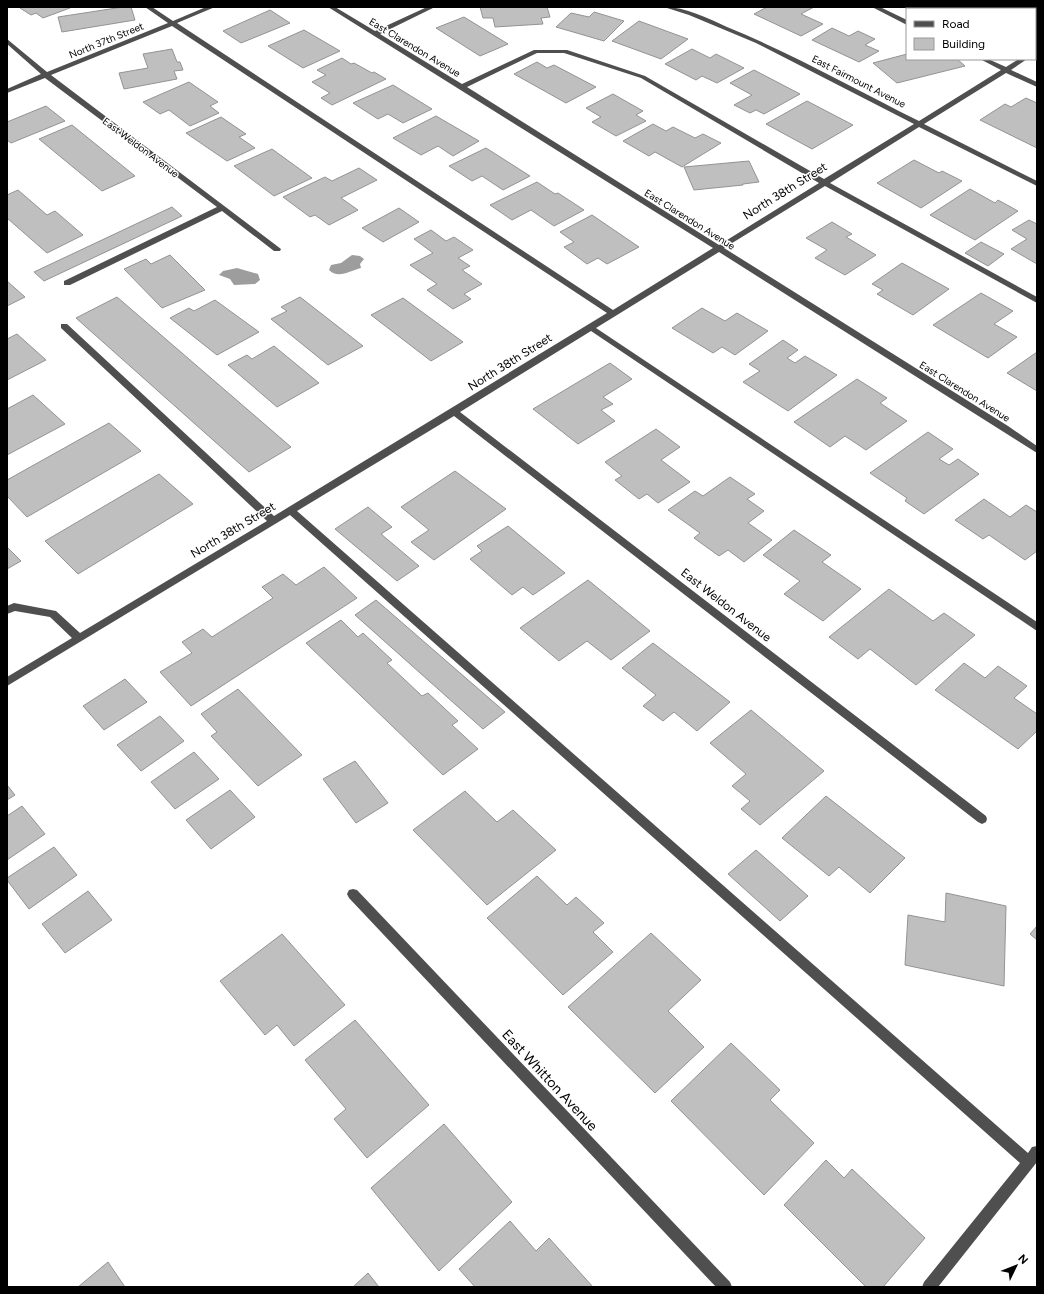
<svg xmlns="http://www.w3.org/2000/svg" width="1044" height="1294" font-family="Figtree,sans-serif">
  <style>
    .water { fill: #9d9d9d }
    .building { fill: #bfbfbf; stroke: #939393 }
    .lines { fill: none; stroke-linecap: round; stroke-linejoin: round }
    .minor { fill: #4f4f4f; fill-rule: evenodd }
    .labels { text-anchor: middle; stroke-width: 3; stroke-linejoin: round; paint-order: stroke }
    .far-street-label { font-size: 10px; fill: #000; stroke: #fff }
    .street-label { font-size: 12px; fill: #000; stroke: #fff }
    .near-street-label { font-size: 14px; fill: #000; stroke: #fff }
  </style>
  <rect width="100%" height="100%" fill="#fff"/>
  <path class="water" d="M352,255l8,1 4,3 -4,5 1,4c-11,3 -23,11 -32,2l2,-5 10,-2z
    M237,268l21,6 2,6 -5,4 -21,1 -4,-6 -11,-4 4,-4z"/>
  <path class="building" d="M22,7h47l1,1 -27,10 -7,-5 -5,2 -11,-7z
    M123,7h8l4,13 -73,12 -4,-15z
    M480,7h67l3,10 -9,1 2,6 -48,3 -2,-9h-10z
    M767,7h47l-13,7 22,10 -22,12 -47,-22z
    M966,7h11l13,2h-25z
    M270,10l20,13 -49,20 -18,-12z
    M594,12l30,9 -20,20 -48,-14 15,-14 18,4z
    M464,17l44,27 -28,12 -44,-28z
    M639,21l49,18 -27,20 -49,-18z
    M832,28l17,8 9,-5 17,8 -10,6 14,6 -20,11 -47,-22z
    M304,30l36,21 -37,17 -35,-22z
    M172,49l5,13h3l3,8 -9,1 3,8 -53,10 -5,-16 29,-5 -5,-14z
    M692,49l18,9 6,-4 28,14 -27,15 -15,-7 -6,4 -31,-16z
    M907,54v5h50l8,7 -68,17 -24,-20z
    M342,58l9,6 3,-1 18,10 2,-1 12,7 -54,26 -11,-7 9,-5 -18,-11 14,-7 -9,-5z
    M537,62l10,6 7,-3 42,22 -30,16 -52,-29z
    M754,70l46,24 -36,20 -8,-4 -6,3 -16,-8 18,-10 -22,-12z
    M189,82l29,20 -8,4 9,7 -29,13 -21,-16 -9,4 -17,-12z
    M393,85l39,24 -29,14 -15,-9 -10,5 -25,-16z
    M613,94l30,17 -7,4 10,6 -30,15 -24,-14 9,-5 -15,-9z
    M1026,98l11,5v45l-57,-28 25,-16 6,3z
    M807,101l46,24 -41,24 -46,-25z
    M46,106l19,15 -54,22 -4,-3v-18z
    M436,116l43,25 -26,15 -15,-10 -17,9 -28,-17z
    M221,117l25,17 -7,3 16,11 -28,13 -41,-28z
    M653,124l13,7 7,-4 22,11 8,-4 18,9 -39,24 -27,-15 -6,4 -26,-15z
    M72,125l63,51 -33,15 -63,-52z
    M486,148l44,28 -27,14 -21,-14 -10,5 -23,-15z
    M272,149l40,29 -38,18 -40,-30z
    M914,160l25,13 3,-2 20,10 -41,27 -44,-25z
    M749,161l10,21 -16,2v1l-49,5 -10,-23z
    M359,168l18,12 -36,18 17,12 -29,15 -14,-10 -5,2 -27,-20 42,-20 7,4z
    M537,182l18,12 3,-1 26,17 -30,16 -23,-16 -19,10 -22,-15z
    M970,189l25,14 3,-3 20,11 -43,29 -45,-25z
    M18,190l29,25 8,-4 28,24 -36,18 -40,-35v-23z
    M172,207l10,9 -138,65 -10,-9z
    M399,208l20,14 -36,20 -21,-14z
    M592,215l47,32 -32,17 -9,-6 -11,6 -23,-17 10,-5 -14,-10z
    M1029,220l8,4v40l-26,-15 16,-10 -15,-9z
    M832,222l20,12 -6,3 30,18 -31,20 -30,-17 12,-8 -21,-12z
    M431,230l15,11 8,-4 19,13 -15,8 12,8 -8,4 20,14 -18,10 7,5 -18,10 -26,-19 10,-6 -27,-19 23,-12 -19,-14z
    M981,242l23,12 -16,12 -23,-13z
    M170,255l35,35 -43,18 -38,-39 22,-10 5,5z
    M902,263l47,26 -36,26 -36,-21 6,-4 -11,-6z
    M7,281l18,16 -18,9z
    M981,293l32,18 -19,13 23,13 -29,21 -55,-33z
    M117,297l174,150 -42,25 -173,-154z
    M300,297l63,49 -35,19 -57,-46 16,-8 -6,-4z
    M403,298l60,44 -32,19 -60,-46z
    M215,300l44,32 -42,23 -47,-37 19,-10 5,3z
    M702,308l23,13 12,-8 31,18 -33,24 -13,-8 -9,6 -41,-25z
    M17,334l29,26 -39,20v-41z
    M783,340l15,10 -11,8 8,5 10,-7 32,19 -49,36 -45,-29 17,-11 -11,-7z
    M274,346l45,37 -42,24 -49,-42 19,-10 5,4z
    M1037,352v39l-30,-18z
    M610,363l22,16 -29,18 10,7 -12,6 14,11 -37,23 -45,-35z
    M857,379l30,19 -7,5 27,18 -41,29 -21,-14 -15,11 -36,-25z
    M33,395l32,29 -58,31v-46z
    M109,423l32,28 -114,66 -20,-21v-16z
    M656,429l24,18 -19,13 29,22 -32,21 -11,-9 -8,5 -24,-19 7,-4 -17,-14z
    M928,432l25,17 -14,10 10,6 9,-6 21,15 -55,40 -19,-13 2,-3 -37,-25z
    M455,471l51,38 -72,51 -23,-18 18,-12 -28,-23z
    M159,474l34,30 -115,70 -33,-33z
    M730,477l25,17 -8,5 17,12 -16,12 24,17 -28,22 -16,-12 -9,6 -25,-18 6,-5 -32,-23 27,-19 8,5z
    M984,499l26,18 16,-12 11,7v39l-12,9 -36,-25 -6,4 -28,-19z
    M368,507l24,20 -11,7 38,32 -22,15 -62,-52z
    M508,526l57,47 -32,22 -10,-8 -11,8 -42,-36 12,-8 -5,-5z
    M794,530l37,25 -9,7 39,27 -38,32 -39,-27 16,-13 -37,-26z
    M7,547l14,14 -14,8z
    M324,567l33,31 -166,108 -31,-34 32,-19 -10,-11 21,-13 9,8 61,-39 -11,-11 21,-13 13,11z
    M588,580l62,51 -39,29 -24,-19 -28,20 -39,-33z
    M889,589l44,32 11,-8 31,22 -59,50 -46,-36 -12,10 -29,-22z
    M376,600l129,112 -22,17 -128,-114z
    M341,620l17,17 5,-4 29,27 -5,3 35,33 6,-3 30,28 -6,4 26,24 -35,26 -137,-132z
    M653,643l77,59 -33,29 -23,-19 -11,9 -20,-15 13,-11 -34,-27z
    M964,663l21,15 13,-12 29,20 -13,12 23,16v17l-19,18 -83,-59z
    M125,679l22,23 -43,28 -21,-24z
    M238,689l64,66 -44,31 -47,-50 6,-4 -16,-18z
    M751,710l73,61 -64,54 -19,-16 9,-8 -18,-15 14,-12 -36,-31z
    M160,716l24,25 -43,30 -24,-26z
    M194,752l25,27 -44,30 -24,-27z
    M355,761l33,42 -32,20 -33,-44z
    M7,785l8,10 -8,5z
    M230,790l25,27 -44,32 -25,-29z
    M465,791l32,31 16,-12 43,40 -69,55 -74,-75z
    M826,796l79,62 -35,35 -31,-26 -10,9 -47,-38z
    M22,806l23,28 -38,26v-44z
    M54,847l23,28 -48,34 -22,-29v-2z
    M756,850l52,46 -28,25 -52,-47z
    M537,876l30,29 9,-8 28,26 -11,9 20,20 -50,43 -76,-77z
    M88,891l24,29 -47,33 -23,-29z
    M946,893l60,13 -2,80 -99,-21 3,-50 37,7z
    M1037,926v14l-7,-6z
    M651,933l50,47 -33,31 36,36 -49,46 -87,-86z
    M282,934l63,71 -51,41 -17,-21 -12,10 -45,-54z
    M355,1020l74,85 -62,53 -33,-39 12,-10 -41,-49z
    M731,1043l49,47 -10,10 44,43 -50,52 -93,-94z
    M444,1124l68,78 -73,69 -68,-83z
    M826,1160l18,18 8,-9 73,69 -42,49h-17l-82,-82z
    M510,1221l26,30 13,-13 44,49h-118l-16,-18z
    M108,1262l17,25h-47z
    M368,1273l11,14h-26z"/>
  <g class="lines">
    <path class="minor" d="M145,7h7l21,14 33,-14h9l-38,16 436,287 100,-62 -385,-241h7l40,24 52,-24h8l-55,27 82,50 72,-34h33l78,26 179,103 90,-55 -158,-81 -67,-28 -25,-8c22,0 43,11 63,20 66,27 128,62 192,94l82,-51 -21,-11h8l18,8 13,-8h8l-16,11 26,12v5l-31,-14 -82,51 113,57v5l-118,-59 -89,56 207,114v6l-212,-117 -101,62 284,178 29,20v7l-318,-201 -123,76 441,294v9l-446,-300 -131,81 526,404 1,3 -1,3 -4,2 -4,-2 -524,-406 -157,95 731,642 4,-6 5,-1v16l-99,125h-16l2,-5 96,-119 -730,-648 -283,171v-9l65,-39 -22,-21 -35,-6 -8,3v-8l7,-3 42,8 24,22 187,-112 -206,-193v-4h6l207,192 333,-203 -435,-287 -121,49 230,174 -1,2h-6l-52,-40 -152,74h-6v-4l153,-74 -172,-129 -38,15v-4l34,-15 -34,-30v-5l40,33 121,-49zM537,53h27l77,25 178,105 -100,62 -252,-158z
      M872,7h8l27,13v5z
      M1037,49v4l-2,1v-4z
      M353,889l4,1 373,392 2,5h-16l-367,-389 -2,-4 2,-4z"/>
  </g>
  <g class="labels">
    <g class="far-street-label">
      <text transform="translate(106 40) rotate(-22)" y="4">North 37th Street</text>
      <text transform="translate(415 47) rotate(31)" y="4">East Clarendon Avenue</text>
      <text transform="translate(859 81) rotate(27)" y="4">East Fairmount Avenue</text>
      <text transform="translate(141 147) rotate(37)" y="4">East Weldon Avenue</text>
      <text transform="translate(690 219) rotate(32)" y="4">East Clarendon Avenue</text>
      <text transform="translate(965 391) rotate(32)" y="4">East Clarendon Avenue</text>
    </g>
    <g class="street-label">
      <text transform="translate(785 191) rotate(-32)" y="4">North 38th Street</text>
      <text transform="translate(510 362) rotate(-32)" y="4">North 38th Street</text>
      <text transform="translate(233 530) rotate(-31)" y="4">North 38th Street</text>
      <text transform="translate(726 605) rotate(38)" y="4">East Weldon Avenue</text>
    </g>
    <g class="near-street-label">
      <text transform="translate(550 1080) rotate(47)" y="5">East Whitton Avenue</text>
    </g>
  </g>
  <rect width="1044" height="1294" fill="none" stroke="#000000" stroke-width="16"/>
  <rect x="906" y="8" width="130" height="52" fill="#ffffff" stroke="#999999"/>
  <rect x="914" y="21" width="20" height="6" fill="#4f4f4f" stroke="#999999"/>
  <text x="942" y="28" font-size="12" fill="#000000">Road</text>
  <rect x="914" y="38" width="20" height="12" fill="#bfbfbf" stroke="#999999"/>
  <text x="942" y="48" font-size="12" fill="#000000">Building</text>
  <g transform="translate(1016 1266) rotate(47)" stroke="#ffffff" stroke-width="3" paint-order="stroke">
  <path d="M0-3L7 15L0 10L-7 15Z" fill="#000000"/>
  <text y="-6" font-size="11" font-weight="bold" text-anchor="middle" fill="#000000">N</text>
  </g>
</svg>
